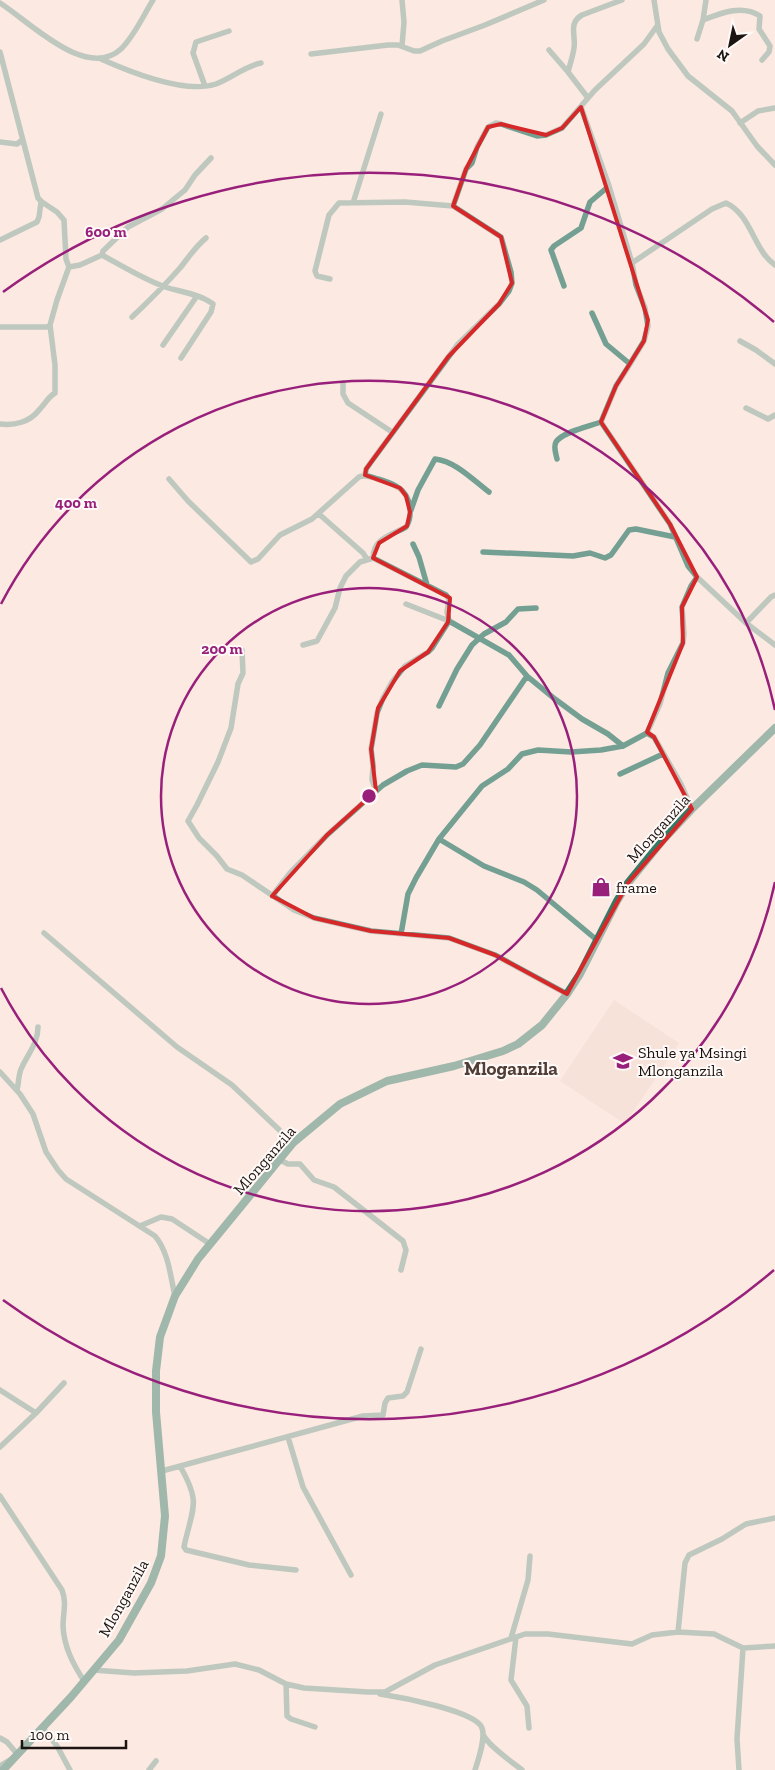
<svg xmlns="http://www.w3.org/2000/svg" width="775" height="1770" font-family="'Zilla Slab',serif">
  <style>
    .built { fill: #f1d9ce }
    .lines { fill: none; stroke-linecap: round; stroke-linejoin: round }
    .street { stroke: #74a093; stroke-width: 5.5 }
    .secondary { stroke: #327a68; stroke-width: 8 }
    .marked { fill: none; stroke: #d62828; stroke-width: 4; stroke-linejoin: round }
    .ring { fill: none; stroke: #98207b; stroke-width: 2.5 }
    .labels { text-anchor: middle; stroke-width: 4; stroke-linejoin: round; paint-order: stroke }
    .street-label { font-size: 16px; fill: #1c1411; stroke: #fffaf8 }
    .poi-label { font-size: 16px; fill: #1c1411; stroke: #fffaf8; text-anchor: start }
    .quarter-label { font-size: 19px; font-weight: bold; fill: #513e36; stroke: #fffaf8 }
    .centre { fill: #98207b; stroke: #fffaf8; stroke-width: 2.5 }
    .ring-label { font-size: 15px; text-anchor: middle; font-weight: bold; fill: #98207b; stroke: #fffaf8; stroke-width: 4; stroke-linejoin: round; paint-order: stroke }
  </style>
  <rect width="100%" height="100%" fill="#fce9e1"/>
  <path class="built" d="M614,1000l65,43 -54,81 -65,-43z"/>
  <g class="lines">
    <path class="street" d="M654,0l5,32 9,17 20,27 44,35 25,35 18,19
      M0,3c29,18 86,78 121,46 14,-14 22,-33 32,-49
      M703,20l3,-20
      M697,39l6,-19c18,-7 39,-16 57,-4l-1,13 11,17 -1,6 -7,8
      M402,46l2,-24 -2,-22
      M549,50l19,22
      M0,52l38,146 4,4 15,10 7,8 2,39 3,8 -12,33 -7,25 -3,2h-47
      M311,54l77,-9h10l16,6h6l22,-10 43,-16 59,-25
      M101,59c29,13 84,35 115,25 16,-6 29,-18 45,-21
      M205,86l-12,-33 3,-11 33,-11
      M588,98l-20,-26c2,-8 5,-16 6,-24 2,-13 -6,-25 8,-33l40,-15
      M581,107l28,79 23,77
      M740,123l18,-12 17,-3
      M0,142l17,2 5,-4
      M353,203l28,-89
      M0,240l37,-18 2,-5 2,-15
      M102,255c20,11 41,24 63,32 16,5 35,7 48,17l-2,8 -30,46
      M69,267l11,-2 22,-10 1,-4 25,-24 34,-18 23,-19 10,-15 16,-17
      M330,279l-13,-3 -2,-5 14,-56 10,-12 66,-1 48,4 13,-37 6,-6 5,-16 11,-20 8,-4 5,1 36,12 9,-1 16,-7 33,-38 49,-46 13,-18
      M564,286l-13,-36 3,-4 27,-18 9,-26 19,-16
      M592,313l14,31 24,20 -14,22 -15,36 69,102 18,42 9,11 49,46 29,22
      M132,317c17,-16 33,-32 48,-49 9,-11 15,-21 26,-30
      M740,341l16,9 19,14
      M163,345l34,-49
      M630,364l14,-23 4,-15 -3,-18 -9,-23 -4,-22 80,-54 14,-6c20,9 26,34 38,51 3,4 7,8 11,11
      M343,383v11l5,9 44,29
      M746,408l22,11 7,-4
      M0,424c14,2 30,-2 39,-14 6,-6 9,-13 16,-17v-28l-5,-40
      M557,459c-1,-5 -4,-12 -1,-17 6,-10 34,-16 45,-20
      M365,475l1,-6 5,-7 87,-118 41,-40 10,-13 3,-8 -1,-11 -10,-35 -48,-31
      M169,479l19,22 63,61 7,-3 22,-24 32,-16 47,-42c6,-3 12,0 19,2 7,2 15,5 21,9 12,8 14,28 7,39 -14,8 -33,11 -33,31
      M411,510l7,-20 17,-31c20,2 38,21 54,33
      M319,514l44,39 4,6
      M413,544l6,13 8,28
      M483,552l90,4 17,-3 15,5 6,-3 18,-25 7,-1 39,8
      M746,623l25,-26 4,-2
      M303,645l14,-4 18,-33 5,-20 6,-12 14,-14 13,-4 73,37 3,4 -2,13 2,9 60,34 18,21 28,23 27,20 26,15 15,12
      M242,650l1,23 -5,11 -7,44 -13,34 -21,43 -9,16 11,17 18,18 10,13 15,6 52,35 20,8 57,13 78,7 46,17 72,39
      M439,706l18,-37 15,-24 12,-11 22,-12 12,-13 18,-1
      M647,733l13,-29 8,-31 15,-30 1,-9 -2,-27 9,-21 6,-9
      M620,774l43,-20
      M376,791l-4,-11 1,-14 -2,-17 6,-36 6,-15 9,-16 13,-16 23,-14 4,-4 17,-27 -43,-17
      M439,839l45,27 40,16 13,8 61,51
      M272,896l18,-23 37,-38 56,-50 24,-14 15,-6 34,2 7,-3 17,-19 47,-69
      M44,933l133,114 55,38 61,58
      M401,934l7,-40 8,-16 23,-39 43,-53 26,-17 14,-15 16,-4 33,2 30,-2 22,-4 24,-13 7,4 27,47 11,25
      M0,1072l20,22 13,20 13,38 12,18 8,9 89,57c14,17 15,39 20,60
      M17,1090c2,-7 1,-16 5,-23 6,-13 16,-24 16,-40
      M280,1160l8,4h12l14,16 20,7 69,54 3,9 -5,20
      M140,1226l21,-9 11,2 38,25
      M0,1390l36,23
      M288,1437l15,50 48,88
      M0,1447l36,-34 28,-30
      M180,1466c20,35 14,39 5,76l-1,5 2,3 63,15 47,5
      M162,1471l201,-55 20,-1 2,-12 3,-5 15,-2 4,-4 14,-43
      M0,1496l62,94c5,14 1,22 1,36 1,21 10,38 21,55
      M678,1632l7,-69 4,-8 33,-16 24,-15 29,-6
      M516,1637l-5,43 16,26 2,22
      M511,1638l17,-58 2,-24
      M93,1670l41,3 53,-2 48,-7 24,6 27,14 18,4 64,4h17l50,-27 90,-31h23l84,10 20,-9 26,-3 36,2 29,14 32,-2
      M286,1684l1,32 4,3 24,8
      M380,1694c20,3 96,17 102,34 4,11 -4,32 -7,42
      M42,1727l15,19 13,24
      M483,1734c4,11 29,28 39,36
      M0,1738l7,4 11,13 -18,11
      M149,1770l7,-9
      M739,1770l-2,-31 6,-91"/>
    <path class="secondary" d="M3,1770l68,-73 48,-57 32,-57 10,-27 4,-40 -9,-104v-41l4,-34 15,-41 23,-37 95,-116 47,-39 47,-23 67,-15 49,-15 15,-7 24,-19 25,-31 13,-20 37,-73 11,-18 35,-43 29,-31 83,-81"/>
  </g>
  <path d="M0 0H775V1770H0ZM581,107l67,213 -4,21 -28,45 -15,36 69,102 27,53 -15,30 1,36 -36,89 7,5 38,72 -64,74 -61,111 -72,-39 -46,-17 -78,-7 -57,-13 -42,-22 55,-61 49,-44 -5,-42 7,-41 22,-37 28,-19 20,-30 2,-24 -77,-40 6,-15 28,-17 3,-14 -4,-16 -6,-8 -35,-13 1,-6 82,-112 51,-53 13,-21 -11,-46 -48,-31 13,-37 22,-42 13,-3 45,11 16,-7z" fill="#fce9e1" fill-opacity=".55" fill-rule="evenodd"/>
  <path class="marked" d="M581,107l67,213 -4,21 -28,45 -15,36 69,102 27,53 -15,30 1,36 -36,89 7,5 38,72 -64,74 -61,111 -72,-39 -46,-17 -78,-7 -57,-13 -42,-22 55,-61 49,-44 -5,-42 7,-41 22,-37 28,-19 20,-30 2,-24 -77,-40 6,-15 28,-17 3,-14 -4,-16 -6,-8 -35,-13 1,-6 82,-112 51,-53 13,-21 -11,-46 -48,-31 13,-37 22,-42 13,-3 45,11 16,-7z"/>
  <g class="ring">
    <circle cx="369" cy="796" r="208"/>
    <path d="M775 882A415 415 0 0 1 1 988M1 604A415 415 0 0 1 775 710"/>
    <path d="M774 1270A623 623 0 0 1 3 1300M3 292A623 623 0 0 1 774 322"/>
  </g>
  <defs>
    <symbol id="shop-bare" viewBox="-9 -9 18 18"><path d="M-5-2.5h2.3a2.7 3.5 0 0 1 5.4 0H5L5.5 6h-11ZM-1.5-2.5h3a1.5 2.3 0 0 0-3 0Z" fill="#98207b" stroke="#fffaf8" stroke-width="2.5" paint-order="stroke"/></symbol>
    <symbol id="school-bare" viewBox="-9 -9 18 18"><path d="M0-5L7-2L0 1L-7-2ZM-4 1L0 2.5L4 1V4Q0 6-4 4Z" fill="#98207b" stroke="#fffaf8" stroke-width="2.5" paint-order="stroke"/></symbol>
  </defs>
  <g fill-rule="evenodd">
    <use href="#shop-bare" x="587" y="873" width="28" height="28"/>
    <use href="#school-bare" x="609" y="1047" width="28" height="28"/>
  </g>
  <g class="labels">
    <g class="street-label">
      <text transform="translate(658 828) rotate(-48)" y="6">Mlonganzila</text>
      <text transform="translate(264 1160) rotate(-49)" y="6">Mlonganzila</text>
      <text transform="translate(123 1598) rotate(-61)" y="6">Mlonganzila</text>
    </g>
    <g class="poi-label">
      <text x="616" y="893">frame</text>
      <text x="638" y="1058">Shule ya Msingi<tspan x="638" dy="18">Mlonganzila</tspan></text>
    </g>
    <g class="quarter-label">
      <text x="511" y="1075">Mloganzila</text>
    </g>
  </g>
  <circle cx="369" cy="796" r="8" class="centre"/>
  <g class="ring-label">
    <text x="106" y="237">600 m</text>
    <text x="76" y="508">400 m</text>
    <text x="222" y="654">200 m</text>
  </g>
  <g transform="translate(730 45) rotate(213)" stroke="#fffaf8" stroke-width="4" paint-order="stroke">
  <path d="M0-4L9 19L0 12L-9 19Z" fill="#1c1411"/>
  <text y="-8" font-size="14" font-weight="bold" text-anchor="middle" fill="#1c1411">N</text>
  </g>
  <path d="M22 1740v8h104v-8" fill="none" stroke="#1c1411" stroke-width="2.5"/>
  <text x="30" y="1740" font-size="15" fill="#1c1411" stroke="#fffaf8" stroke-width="4" paint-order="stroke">100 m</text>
</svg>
